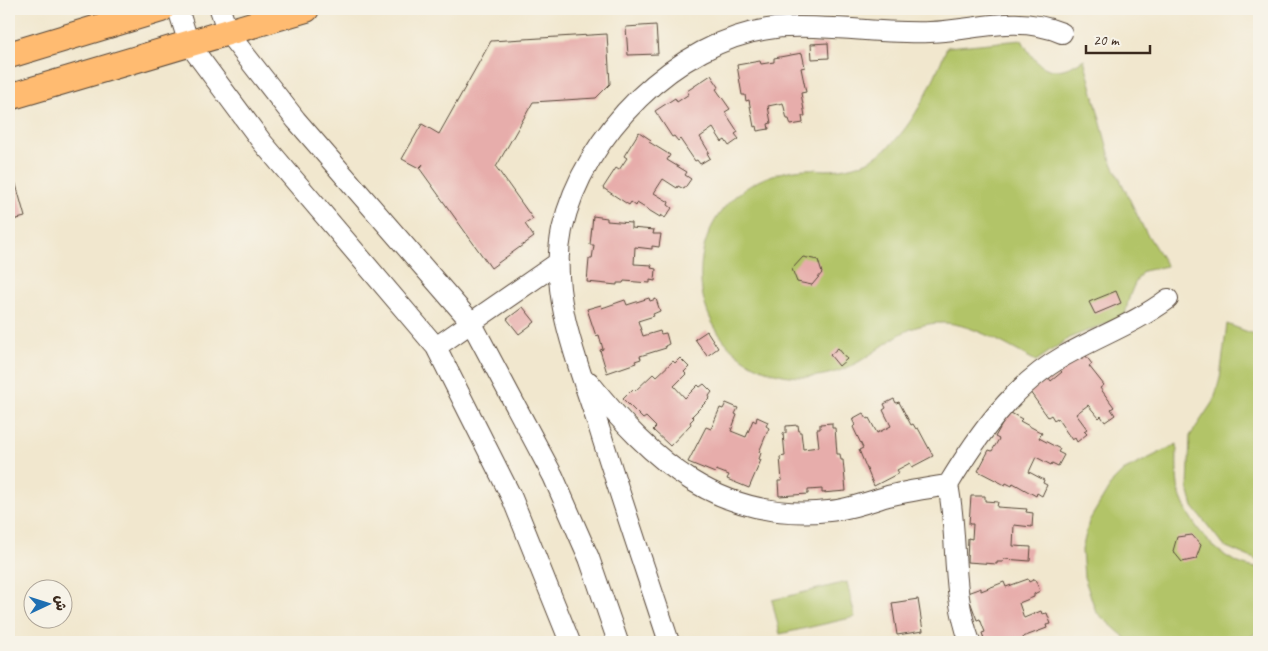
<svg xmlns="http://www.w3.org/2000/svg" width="1268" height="651" font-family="Caveat,'Playpen Sans Arabic',sans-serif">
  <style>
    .green { fill: #b2c468; stroke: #767743 }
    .building { fill: #e7adab }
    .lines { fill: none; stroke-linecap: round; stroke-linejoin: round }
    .minor-casing { stroke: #564638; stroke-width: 22 }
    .major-casing { stroke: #564638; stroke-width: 28 }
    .minor { stroke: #fff; stroke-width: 20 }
    .major { stroke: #ffbb71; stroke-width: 26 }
  </style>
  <rect width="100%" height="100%" fill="#f7f3e8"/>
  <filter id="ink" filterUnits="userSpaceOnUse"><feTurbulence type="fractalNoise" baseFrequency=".02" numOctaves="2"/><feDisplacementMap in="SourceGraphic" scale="10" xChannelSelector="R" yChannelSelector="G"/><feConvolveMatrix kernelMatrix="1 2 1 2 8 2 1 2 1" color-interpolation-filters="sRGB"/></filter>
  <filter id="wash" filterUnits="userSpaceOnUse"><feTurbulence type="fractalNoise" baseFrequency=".0096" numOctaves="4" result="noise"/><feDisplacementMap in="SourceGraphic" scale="20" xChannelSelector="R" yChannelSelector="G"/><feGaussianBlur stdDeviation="1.12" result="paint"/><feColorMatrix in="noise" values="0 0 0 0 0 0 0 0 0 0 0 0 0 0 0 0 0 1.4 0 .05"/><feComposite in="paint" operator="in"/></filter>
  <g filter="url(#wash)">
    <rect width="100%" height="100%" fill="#f1e7ce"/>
    <path class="green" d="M1022,40c16,31 32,39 62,19l27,102 33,68 23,37 -24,5c-11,14 -15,28 -18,45l-56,22 -33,23c-25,-13 -63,-37 -91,-38 -43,-1 -59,25 -92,42 -34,17 -73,16 -106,-4 -26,-16 -44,-47 -46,-79 -4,-63 42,-110 105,-113 6,-1 13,1 20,1 16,0 39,-5 52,-15 34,-23 54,-71 69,-108z
      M1227,324l32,12v225l-35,-15 -31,-39 -5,-18 2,-53 24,-36 6,-22z
      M1177,444c0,15 -1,33 2,47 9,33 43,75 80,77v63l-16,11h-113l-34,-30 -12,-35 -2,-27 7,-29 24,-40 10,-10z
      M847,582l8,35 -75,17 -8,-34z"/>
    <g id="blocks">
      <path class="building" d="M656,25l2,29 -30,1 -2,-28z
        M607,34l3,50 -14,14 -63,4 -37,65 37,52 -8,5 9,13 -43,31 -71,-99 3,-5 -4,4 -17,-9 20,-35 17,10 52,-93z
        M828,43l1,15 -17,1 -1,-15z
        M802,53l3,14 -4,1 5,24 -5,1 4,23h-3l1,7 -12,2 -2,-6h-2l-4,-16 -15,3 3,17 -3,1 1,5 -12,2 -1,-5 -2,1 -5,-27 -3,1 -1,-6h-3l-5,-30 23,-4 1,3 13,-2v-4z
        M711,75l8,12 -3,2 14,20 -5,3 13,20 -3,2 4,5 -10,7 -4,-6 -3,2 -9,-14 -13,9 9,15 -2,1 3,5 -10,6 -3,-4 -2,1 -15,-22 -2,2 -4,-5 -2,1 -17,-26 20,-13 2,4 12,-8 -2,-3z
        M639,132l12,8 -2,2 21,13 -3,5 20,12 -2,3 6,4 -7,10 -6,-3 -1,2 -14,-9 -9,14 15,9 -1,3 4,3 -7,10 -4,-3 -1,2 -23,-14 -1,3 -5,-4 -2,3 -26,-17 13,-20 3,2 8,-12 -3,-2z
        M9,159l16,58 -16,4z
        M593,216l14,2v3l24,2v5l23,2 -1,4h8l-2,13 -7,-1v3l-17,-2 -1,17 18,1 -1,3 5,1 -1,12 -5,-1v3l-26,-2 -1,2h-6v2l-30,-3 2,-23h3l2,-14h-4z
        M803,257l15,3 4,13 -10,12 -15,-3 -5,-13z
        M1116,291l5,12 -26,11 -6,-12z
        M649,298l1,3 6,-2 4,12 -7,3 1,2 -16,5 5,15 17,-5 1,3 5,-1 3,11 -4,2 1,2 -26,8 1,3 -6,2 1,2 -29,10 -7,-23 3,-1 -4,-14 -3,1 -9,-27 14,-4 1,3 23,-8 2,5z
        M523,307l12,15 -16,12 -12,-15z
        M707,331l11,17 -11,8 -12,-17z
        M838,348l9,11 -8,7 -9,-11z
        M1083,352l9,12 -3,2 15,19 -4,3 14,19 -3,2 4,6 -10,7 -4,-6 -2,2 -11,-13 -12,9 11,15 -3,2 3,3 -10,8 -2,-4 -3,2 -15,-22 -3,2 -3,-5 -3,2 -18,-25 19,-14 2,3 11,-9 -2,-2z
        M680,358l9,9 -5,5 2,2 -12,12 11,12 13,-13 2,2 4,-3 8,8 -3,4 1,2 -18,18 2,2 -4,4 1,2 -21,22 -17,-16 3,-3 -10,-10 -3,2 -20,-20 10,-10 2,2 18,-17 3,3 17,-16 2,2z
        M894,399l2,4 3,-1 12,23 2,-1 3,5 2,-1 15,28 -21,11 -2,-4 -13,7 2,3 -25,13 -15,-36 4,-2 -10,-21 2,-2 -3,-6 11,-6 4,6 2,-1 8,15 14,-7 -8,-16 3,-2 -2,-4z
        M726,403l12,5 -3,6 2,1 -6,16 15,6 7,-17 3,2 1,-5 11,5 -2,4 3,2 -10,24 2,1 -2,6 2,1 -12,28 -22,-9 2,-4 -13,-5 -1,3 -27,-11 18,-35 5,2 9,-21 3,1z
        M1009,412l13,7 -2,2 22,12 -3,5 21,11 -2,3 6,3 -6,11 -6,-3 -1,2 -15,-8 -7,15 15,8 -1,3 4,2 -5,11 -5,-3 -1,3 -23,-13 -1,3 -6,-3 -1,2 -27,-14 11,-21 3,1 7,-12 -4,-2z
        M832,423v5h3l2,26h3l1,6h2l3,31 -24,2v-4l-14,1v4l-29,2 -1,-15h4l-2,-24 5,-1 -2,-23h3v-7l12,-1 1,7h2l2,17 16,-2 -2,-18h3v-5z
        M971,496h14v5l13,1 -1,5 30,2 -1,3 7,1 -1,14 -18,-2 -1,21 18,1 -1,14 -26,-2 -1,3h-6v2l-30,-2 1,-24 4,1 1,-15h-4z
        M1192,535l9,10 -5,14 -14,3 -9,-11 4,-14z
        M1028,579l1,3 6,-3 5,12 -6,3v3l-15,6 5,15 17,-7 1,3 5,-1 4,11 -5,1 1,3 -24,9 1,3 -7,2h-32l-3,-9 3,-1 -5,-13 -3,1 -10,-27 14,-5v3l23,-9 2,5z
        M918,599l5,32 -26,4 -5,-32z"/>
    </g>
  </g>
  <g filter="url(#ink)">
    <use href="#blocks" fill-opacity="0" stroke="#564638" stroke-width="1"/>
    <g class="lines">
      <defs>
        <path id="minor" d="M178,9l11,35 73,98 174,205 76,151 58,144
          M220,9l8,24 68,87 175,202 82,154 36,82 29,84
          M436,347l123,-85
          M589,382c63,79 131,141 240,129 21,-2 39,-9 59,-15 20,-5 40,-8 60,-11
          M669,642c-23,-70 -47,-140 -69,-211 -20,-63 -52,-134 -38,-201 11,-50 41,-97 77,-132 37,-36 85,-64 136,-70 25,-3 52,0 77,1 26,2 52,4 78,3 47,-2 86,-18 132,1
          M970,642c-20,-54 -11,-103 -22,-157 30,-50 65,-100 116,-129 35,-20 72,-33 104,-57"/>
        <path id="major" d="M9,55l152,-46
          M9,97l297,-88"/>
      </defs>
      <use href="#minor" class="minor-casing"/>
      <use href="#major" class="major-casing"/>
      <use href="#minor" class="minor"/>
      <use href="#major" class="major"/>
    </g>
  </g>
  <rect width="1268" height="651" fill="none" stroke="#f7f3e8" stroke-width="30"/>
  <g transform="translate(48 604) rotate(86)"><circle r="24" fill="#f7f3e8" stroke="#aca397"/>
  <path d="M0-4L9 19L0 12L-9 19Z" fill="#1f6fb2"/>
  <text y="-8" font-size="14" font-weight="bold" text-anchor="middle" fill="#3b2a1e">ش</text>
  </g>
  <path d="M1086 45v8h64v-8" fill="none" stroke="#3b2a1e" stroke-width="2.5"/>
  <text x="1093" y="45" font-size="15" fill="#3b2a1e" stroke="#f7f3e8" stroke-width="4" paint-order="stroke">20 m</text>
</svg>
